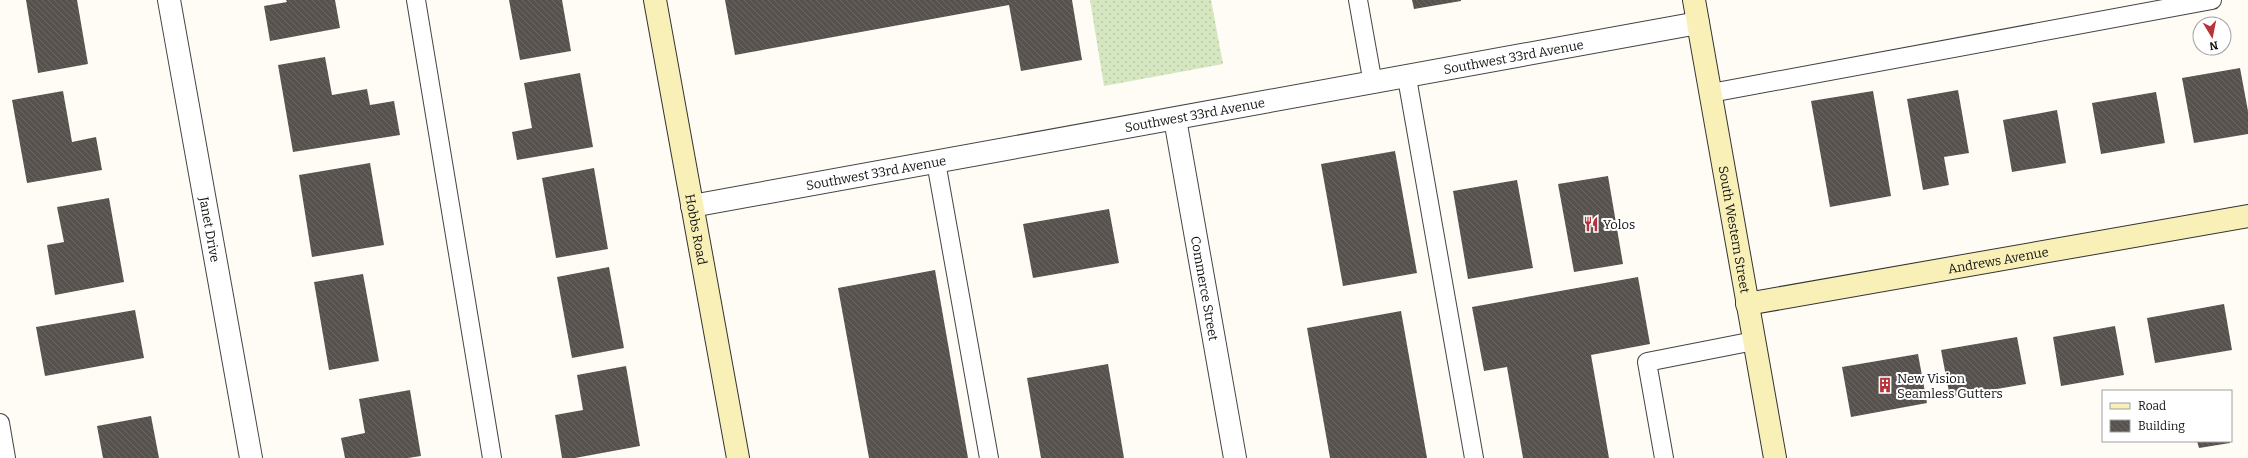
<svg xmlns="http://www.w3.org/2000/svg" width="2248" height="458" font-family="Bitter,serif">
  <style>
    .grass { fill: url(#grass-dots) }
    .building { fill: url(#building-back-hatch) }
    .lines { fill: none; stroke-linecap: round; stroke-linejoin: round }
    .lane-casing { stroke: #444; stroke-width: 20 }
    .street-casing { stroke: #444; stroke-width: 24 }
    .secondary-casing { stroke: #333; stroke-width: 24 }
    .lane { stroke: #fff; stroke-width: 18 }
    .street { stroke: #fff; stroke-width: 22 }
    .secondary { stroke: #f8f0b6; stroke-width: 22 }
    .labels { text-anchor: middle; stroke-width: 4; stroke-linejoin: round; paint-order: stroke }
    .street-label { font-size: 13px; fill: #111; stroke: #fff }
    .poi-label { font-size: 13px; fill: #111; stroke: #fff; text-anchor: start }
  </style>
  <defs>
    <pattern id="grass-dots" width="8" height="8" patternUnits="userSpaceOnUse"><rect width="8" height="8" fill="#d5e7c0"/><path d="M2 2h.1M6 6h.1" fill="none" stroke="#b6c5a4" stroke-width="1.8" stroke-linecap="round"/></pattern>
    <pattern id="building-back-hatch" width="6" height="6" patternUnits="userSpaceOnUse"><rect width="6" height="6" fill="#58524e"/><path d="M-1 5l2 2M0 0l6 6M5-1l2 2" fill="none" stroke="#6b6663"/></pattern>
  </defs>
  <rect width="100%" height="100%" fill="#fefcf5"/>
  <path class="grass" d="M1090,0h121l12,64 -119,22z"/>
  <path class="building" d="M26,0h51l11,64 -50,9z
    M286,0h49l5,28 -70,13 -6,-35 23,-4z
    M509,0h53l9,51 -51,9z
    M725,0h347l10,60 -61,11 -12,-66 -274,50z
    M1412,0h49v1l-47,8z
    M325,57l7,38 35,-6 3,16 24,-4 6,34 -107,17 -15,-87z
    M2240,68l8,43v23l-54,9 -12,-65z
    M580,73l13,74 -76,13 -5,-28 20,-4 -8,-45z
    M1958,90l11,63 -25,4 5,28 -26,5 -16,-91z
    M63,91l9,51 24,-5 6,33 -75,13 -15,-83z
    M1873,91l18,105 -61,11 -19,-106z
    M2156,92l9,51 -64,11 -9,-51z
    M2057,110l9,53 -54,9 -9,-52z
    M1395,151l22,122 -74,13 -22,-122z
    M370,163l14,82 -72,12 -13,-82z
    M594,168l14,81 -52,9 -14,-80z
    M1608,176l15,88 -49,8 -16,-88z
    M1517,180l16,88 -65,11 -15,-88z
    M109,198l15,84 -69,13 -8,-50 17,-3 -7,-35z
    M1109,209l10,54 -86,15 -10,-54z
    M609,267l15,81 -52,10 -15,-81z
    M935,270l33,188h-99l-31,-170z
    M363,274l16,87 -50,9 -15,-88z
    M1638,277l12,67 -59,11 18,103h-86l-16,-91 -23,4 -12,-64z
    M2224,304l8,46 -77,13 -8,-45z
    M135,310l9,48 -99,18 -9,-49z
    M1401,311l26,147h-97l-23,-130z
    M2115,326l9,49 -63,11 -8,-49z
    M2017,337l9,47 -76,13 -9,-47z
    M1918,354l9,49 -76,14 -9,-50z
    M1108,364l16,94h-83l-14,-80z
    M626,366l14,80 -65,12h-13l-7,-43 28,-5 -6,-35z
    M410,390l11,66 -13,2h-63l-4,-20 24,-5 -6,-34z
    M151,416l8,42h-56l-6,-32z
    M2197,441h33v2l-31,5z"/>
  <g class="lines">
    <defs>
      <path id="lane" d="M416,0l76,458
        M1358,0l15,84
        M1407,78l67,380
        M1711,93l501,-93
        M936,162l53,296
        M0,423l6,35
        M1664,458l-17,-96 107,-21"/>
      <g id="street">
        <path id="s1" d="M169,0l82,458"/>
        <path id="s2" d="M1175,119l60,339"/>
        <path id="s3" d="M692,206l1006,-183"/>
      </g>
      <g id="secondary">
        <path id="s4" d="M655,0l83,458"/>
        <path id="s5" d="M1694,0l81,458"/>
        <path id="s6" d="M1747,304l501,-88"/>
      </g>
    </defs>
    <use href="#lane" class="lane-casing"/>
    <use href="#street" class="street-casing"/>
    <use href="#secondary" class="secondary-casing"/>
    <use href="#lane" class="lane"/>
    <use href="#street" class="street"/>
    <use href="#secondary" class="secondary"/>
  </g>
  <defs>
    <symbol id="restaurant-bare" viewBox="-9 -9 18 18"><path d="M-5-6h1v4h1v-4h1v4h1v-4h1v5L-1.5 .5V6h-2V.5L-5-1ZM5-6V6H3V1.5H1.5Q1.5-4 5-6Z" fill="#b6333a" stroke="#fff" stroke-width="2.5" paint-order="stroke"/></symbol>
    <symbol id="building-bare" viewBox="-9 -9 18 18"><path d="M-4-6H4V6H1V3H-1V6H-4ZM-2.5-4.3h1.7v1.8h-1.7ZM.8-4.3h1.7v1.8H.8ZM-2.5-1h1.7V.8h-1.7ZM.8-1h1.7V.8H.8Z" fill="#b6333a" stroke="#fff" stroke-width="2.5" paint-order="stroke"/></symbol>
  </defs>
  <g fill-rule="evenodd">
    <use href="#restaurant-bare" x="1580" y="213" width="22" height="22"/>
    <use href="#building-bare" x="1874" y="374" width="22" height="22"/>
  </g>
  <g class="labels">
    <g class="street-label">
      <text dy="5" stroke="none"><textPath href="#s3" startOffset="835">Southwest 33rd Avenue</textPath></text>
      <text dy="5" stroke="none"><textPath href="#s3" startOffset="511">Southwest 33rd Avenue</textPath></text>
      <text dy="5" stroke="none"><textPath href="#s3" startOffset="187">Southwest 33rd Avenue</textPath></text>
      <text dy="5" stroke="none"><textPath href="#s1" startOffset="233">Janet Drive</textPath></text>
      <text dy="5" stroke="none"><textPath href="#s4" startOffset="233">Hobbs Road</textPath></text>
      <text dy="5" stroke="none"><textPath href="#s5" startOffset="233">South Western Street</textPath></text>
      <text dy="5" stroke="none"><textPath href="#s6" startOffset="255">Andrews Avenue</textPath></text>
      <text dy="5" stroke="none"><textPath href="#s2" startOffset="172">Commerce Street</textPath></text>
    </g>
    <g class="poi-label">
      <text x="1603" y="229">Yolos</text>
      <text x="1897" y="383">New Vision<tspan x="1897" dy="15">Seamless Gutters</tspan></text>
    </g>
  </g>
  <rect x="2102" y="390" width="130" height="52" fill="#ffffff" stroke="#a0a0a0"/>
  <rect x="2110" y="403" width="20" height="6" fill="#f8f0b6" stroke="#a0a0a0"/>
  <text x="2138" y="410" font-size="12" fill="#111111">Road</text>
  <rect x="2110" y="420" width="20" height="12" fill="url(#building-back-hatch)" stroke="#a0a0a0"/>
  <text x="2138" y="430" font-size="12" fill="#111111">Building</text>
  <g transform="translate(2212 36) rotate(170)"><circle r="19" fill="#ffffff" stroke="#a0a0a0"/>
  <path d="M0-3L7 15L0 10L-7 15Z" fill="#b6333a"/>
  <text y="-6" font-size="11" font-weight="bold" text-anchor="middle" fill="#111111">N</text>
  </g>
</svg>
